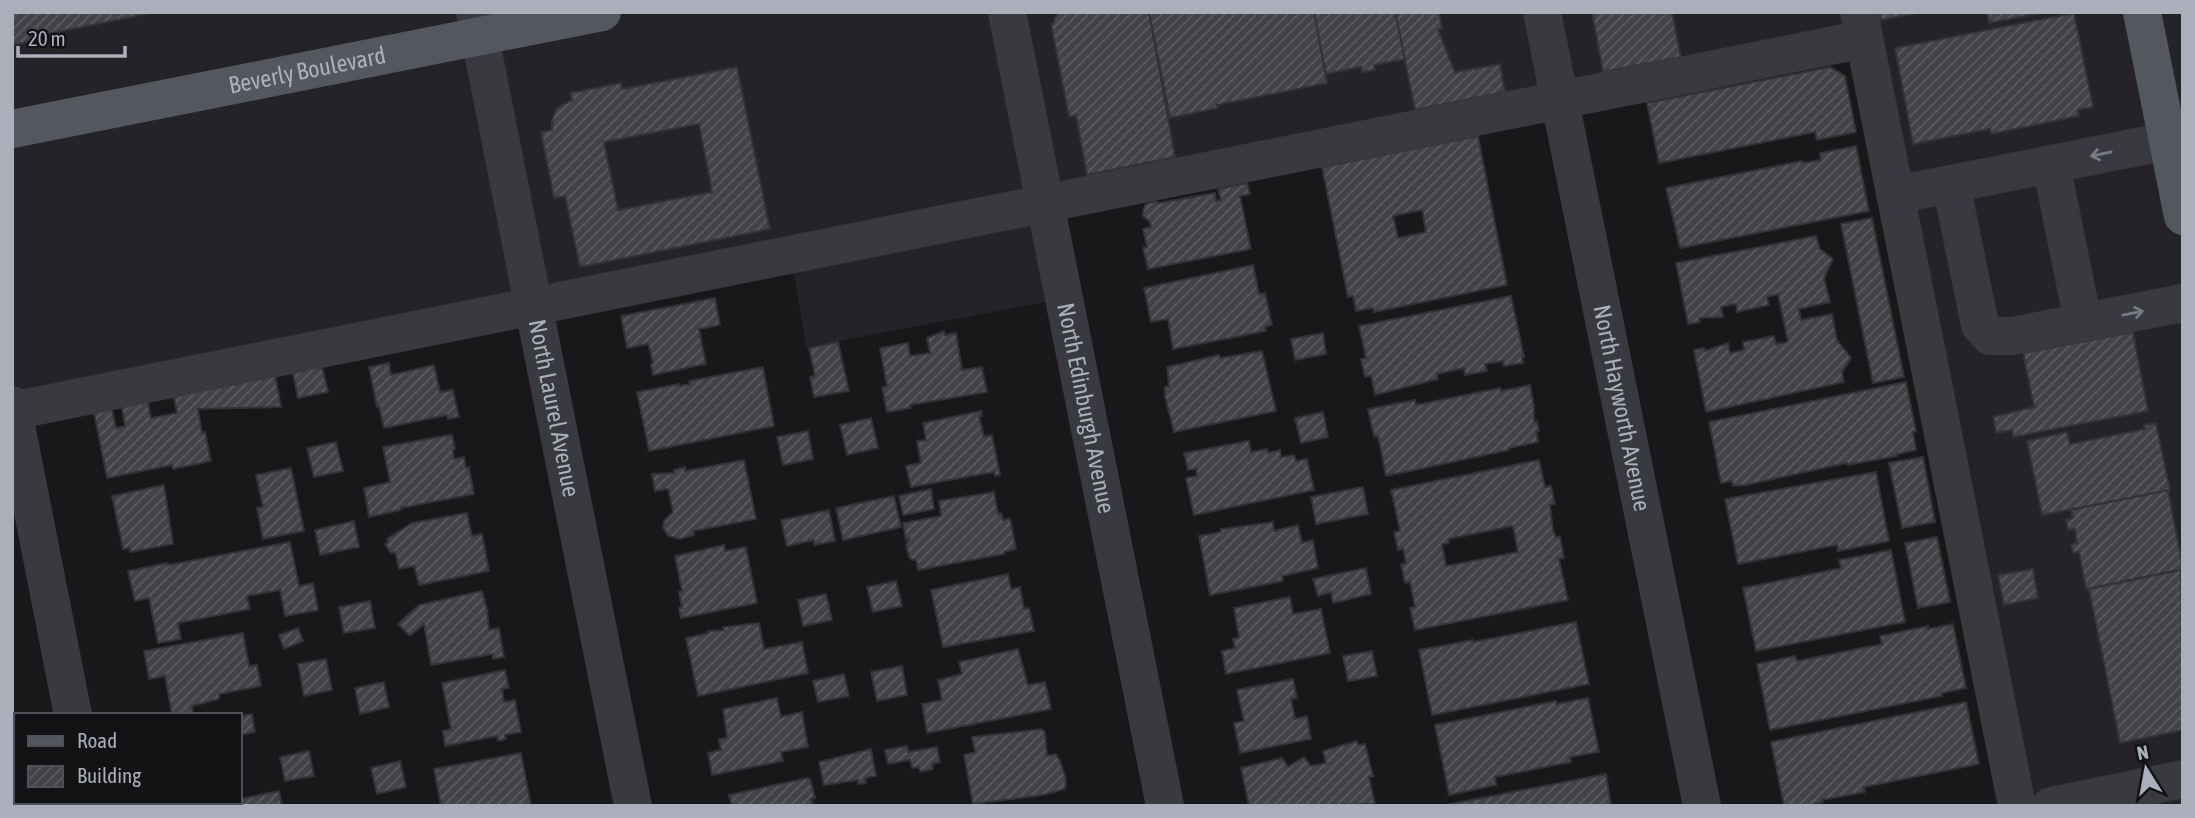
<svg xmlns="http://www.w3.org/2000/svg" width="2195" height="818" font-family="'Asap Condensed',sans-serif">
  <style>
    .built { fill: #242428 }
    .building { fill: url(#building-hatch); stroke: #323237; stroke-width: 2; fill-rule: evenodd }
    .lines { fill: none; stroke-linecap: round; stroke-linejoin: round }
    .minor { stroke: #393a40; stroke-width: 38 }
    .major { stroke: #55575f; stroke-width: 38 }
    .oneway { stroke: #777a84 }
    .labels { text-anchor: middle; stroke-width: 7; stroke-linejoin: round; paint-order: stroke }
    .street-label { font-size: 24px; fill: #aaafbb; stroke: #131316 }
  </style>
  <defs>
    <pattern id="building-hatch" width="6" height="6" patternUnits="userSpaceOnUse" patternTransform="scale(1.75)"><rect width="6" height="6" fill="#424348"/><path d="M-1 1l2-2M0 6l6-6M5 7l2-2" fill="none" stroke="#5b5c60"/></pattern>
  </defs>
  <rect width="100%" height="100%" fill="#18181b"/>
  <path class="built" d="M12,12h2171v794h-173l-152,-762 -819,159 17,97 -250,47 -13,-80 -781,150z"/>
  <path class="building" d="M12,12h144l-123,25 1,4 -22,4z
    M1059,12h90l26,145 -88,18 -11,-60 -7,2 -18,-93 3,-1v-4z
    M1149,12h165l13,71 -110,22 1,3 -48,10z
    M1314,12h81l10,47 -31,6 1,5 -13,2 -1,-5 -35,7z
    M1395,12h44l3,17 -4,1 17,42 45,-8 5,28 -90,18z
    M1592,12h80l9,45 -78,15z
    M1879,12h44l-42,8z
    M1987,12h59l-57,11z
    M2074,13l19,94 -15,3 1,6 -88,18 -1,-5 -77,15 -18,-96z
    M737,67l33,162 -190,38 -15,-71 -11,2 -13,-66 11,-2v-11l5,-11 15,-8 -2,-7 51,-10 1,6zM699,124l13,68 -94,18 -14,-68z
    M1830,67l15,9 11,56 -39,8 -2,-8 -156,31 -12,-60z
    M1478,136l29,149 -133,27 -1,-4 -17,3 -3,-15 -5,1 -26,-130zM1422,210l4,22 -28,6 -5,-22z
    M1856,146l13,65 -189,37 -14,-60 136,-27v2l19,-3 -1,-7z
    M1247,183l3,11 -10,2 11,53 -103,20 -5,-21 4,-1 -4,-18 8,-2 -1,-5 -7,-6v-5l3,-7 9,-3 4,2 56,-10 1,8 5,-1 -3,-11z
    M1872,218l32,159 -31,6 -32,-159z
    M1816,236l4,13 13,10 -9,19 6,24 -31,7 2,11 31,-6 5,26 14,18 -9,14 2,10 -138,30 -12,-62 10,-2 1,3 23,-8 2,10 14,-3 -1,-8 31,-6 2,8 12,-2 -10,-48 -11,3 2,8 -32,7 -1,-8 -15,3 2,10 -24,1 1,4 -12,2 -12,-61z
    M1253,265l6,29 6,-1 7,32 -7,2 1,4 -93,18 -5,-30 -17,3 -7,-34z
    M1511,296l13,61h-2l1,6 -19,3 -1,-5 -18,3 2,7 -22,4 -1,-7 -27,6 1,5 -63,16 -4,-20 -6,2 -4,-18 5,-1 -7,-32z
    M715,298l5,27 -21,4 7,35 -53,11 -2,-11 2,-1 -5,-19 -21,4 -6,-32z
    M944,331l1,4 11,-2 6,37 20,-3 5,25 -77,13 1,3 -24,4 -5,-25 5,-1 -7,-38 28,-5 2,13 20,-3 -3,-15z
    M2133,332l15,79 -135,26 -1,-7 -16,3 -3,-16 41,-10 -11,-54z
    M1323,333l3,21 -31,6 -4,-21z
    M838,342l11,49 -35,6 -4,-20 5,-1 -6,-28z
    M1262,351l14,60 -102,21 -9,-35v-10l4,-1 -2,-19 52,-12 1,3z
    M321,363l7,29 -30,6 -6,-29z
    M389,363l2,12 43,-10 6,27 13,-2 6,27 -11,2 -1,-4 -63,13 -5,-22 -2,1 -8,-40z
    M763,367l11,59 -125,25 -12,-59 42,-8v2l11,-2 -1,-3z
    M275,374l6,33 -83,2 4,24 3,-1 6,29 -38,8 -1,-4 -65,13 -14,-70 18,-3 5,23 9,-2 -4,-24 26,-5 4,21 26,-5 -4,-20z
    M1906,382l10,49 -3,1 3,18 -19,4v2l-49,9 -1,-2 -101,22 -13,1 -1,-5 -11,2 -12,-61z
    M1530,385l4,21v16l3,-1 2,10h-3l2,11 -29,6v2l-123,26 -8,-40 -4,1 -6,-28 47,-9 1,5 84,-17 1,3z
    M981,411l1,5h-3l5,21 8,-2 8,40 -5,1 -1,-4 -83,15 -5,-21 15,-3 -4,-22 9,-1 -3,-17z
    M1323,412l5,25 -27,6 -6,-25z
    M871,418l7,30 -31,7 -7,-30z
    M2156,423l14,67 -128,25 -15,-74 40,-9 3,12 75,-15 -1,-4z
    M808,431l5,28 -30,6 -6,-28z
    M449,435h3l3,14 -2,1 1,9 10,-2 2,11 3,-1 5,27 -73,14v2l-32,7 -5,-29 26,-6 -7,-35z
    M1249,441l2,11 16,-3 1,4 12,-3 1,7 13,-2 2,6 11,-2 7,31 -120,25 -8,-37 11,-2 -1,-7 -8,1 -4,-17z
    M336,442l7,29 -29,6 -7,-29z
    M1923,457l12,65 -33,6 -13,-65z
    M744,460l12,59 -63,12 1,4 -14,4 -12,-3 -5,-9 1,-6 9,-9 -5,-23 -13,2 -3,-17 22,-1v-3l11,-3v4z
    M1539,460l6,27 6,-1 4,18 -5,1 3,26 3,6h4l4,21 -5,1 9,41 -153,30 -5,-22 5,-1 -5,-25 -5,1 -4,-19 5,-1 -3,-14 -5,1 -4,-18 6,-1 -9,-41zM1513,526l5,26 -72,14 -4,-22 7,-1 -1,-4z
    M291,468l13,63 -41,8 -6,-31 6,-1 -7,-32z
    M1876,472l13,69 -51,10 -1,-6 -99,19 -13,-65z
    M164,485l9,59 -43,8 -1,-4 -6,1 -11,-53z
    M1363,487l5,27 -52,10 -5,-27z
    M931,489l3,20 -31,6 -4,-19z
    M2168,490l15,79 -97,20 -7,-37 -6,1 -2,-9 6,-1 -2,-14 -7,1 -2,-10 7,-2 -2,-8z
    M994,492l4,22 3,-1 2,7 7,-2 6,31 -12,3v2l-86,16 -2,-10h-4l-3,-3 -3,-12 3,-6 -3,1 -3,-17 38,-7 -2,-15z
    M894,496l7,31 -58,13 -7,-32z
    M829,510l6,31 -21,4v-5l-27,6 -6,-26z
    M467,513l5,23 10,-2 7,37 -70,14 -5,-19 -15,3 -3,-14 -2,-3 -3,1 -6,-9 3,-2 -1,-3 25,-16z
    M354,521l5,26 -39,8 -5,-25z
    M1273,522l1,9 24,-6 4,18 11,-3 5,28 -36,8 1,5 -73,14 -11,-59 22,-4v-3z
    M1937,537l13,65 -32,6 -13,-65z
    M290,542l9,44 14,-3 5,27 -33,6 -5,-26 -33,6 3,13 -72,14 3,16 -23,4 -9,-45 -14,3 -7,-30 39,-8 1,2z
    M724,545l1,6 21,-4 11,56 -76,15 -2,-10h3l-3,-16 3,-1 -7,-35z
    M1891,550l14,72 -149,29 -13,-63 98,-20 -2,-8z
    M1366,568l5,26 -38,9 -2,-11 -13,4 -5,-17z
    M2033,569l5,29 -34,7 -6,-30z
    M2181,570l2,160 -63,13 -31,-154z
    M1008,574l3,15 9,-2 4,22 5,-1 5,23 -91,16 -12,-57z
    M896,581l6,25 -29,6 -6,-25z
    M482,591l5,18 2,21 10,-2 5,29 -11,2v-5l-62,11 -7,-41 -14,12 -12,-12 21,-19z
    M826,594l6,26 -29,6 -5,-26z
    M1290,597l3,17 28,-5 9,44 -104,21 -4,-23 13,-3 -2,-9 6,-2 -5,-29z
    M370,601l5,27 -31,5 -5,-26z
    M1576,622l13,62 -157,31 -13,-65 54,-10v2z
    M759,623l5,26 38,-7 6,31 -110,23 -12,-58 23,-5 -1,-2 16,-1 -1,-3z
    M1953,624l13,64 -24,5v3l-172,34 -13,-66 38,-8 2,5 85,-17 -2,-8 48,-10v3z
    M298,628l5,13 -19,8 -5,-14z
    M243,633l6,33 8,-1 4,21 -42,8v5l-27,7 1,9h-21l-7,-39 -16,3 -5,-28z
    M1018,649l10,36 17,-3 6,27 -124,24 -5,-29 20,-4 -4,-20 24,-6 -3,-12z
    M1372,651l5,25 -29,5 -5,-25z
    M326,659l6,31 -28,6 -6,-32z
    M902,666l5,29 -30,6 -6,-29z
    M505,670l4,18 -7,1 2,13 11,-2 6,32 -16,3 1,4 -8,2 -1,-5 -52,10 -2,-15 8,-2 -9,-46z
    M844,674l5,22 -31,6 -5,-21z
    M1293,679l4,19 -6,1 4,20 12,-3 4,23 -71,14 -6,-30 10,-2 -7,-31z
    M384,682l5,25 -29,7 -5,-26z
    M777,698l4,19 21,-5 6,35 -27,5 2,9 -71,14 -4,-22 13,-3 -2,-11 8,-1 -4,-29z
    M1588,698l11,54 -29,5 1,5 -76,15 1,8 -47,10 -14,-70 121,-24 1,3z
    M1966,702l13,62 -115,23 1,5 -43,8 1,2 -17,4h-22l-13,-64z
    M252,714l3,18 -15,3v-19z
    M1041,729l4,3 2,24 9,-2 4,7 6,18 -1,10 -22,6 -70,9 -9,-49 11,-3 -3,-15z
    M1357,741l1,4 7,-1 8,32 -4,1 6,27 -126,2 -8,-38 41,-10 6,9 16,-10 7,9 15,-3 -3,-12z
    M907,746l1,6 29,-5 3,15 -8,2 1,5 -13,3 -1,-5 -7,1 -2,-8 -22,4 -3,-14z
    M871,749l5,27 -11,2 1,5 -8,1v-4l-34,5 -5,-23z
    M309,751l5,25 -29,5 -5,-24z
    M521,753l10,53h-90l-7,-37z
    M400,761l6,26 -29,7 -6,-26z
    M1606,774l5,32h-161v-2z
    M807,778l3,1 5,19 -4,1 2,7h-81l-3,-11z
    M279,791l3,15h-82l17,-4h23v-3z"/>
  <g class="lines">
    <g class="minor">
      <path id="s1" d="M475,12l158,794"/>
      <path id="s2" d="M1007,12l158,794"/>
      <path id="s3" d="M1542,12l160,794"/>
      <path d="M1859,12l158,794"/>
      <path d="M2051,164l32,158"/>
      <path d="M1951,184l29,141 10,11h22l171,-33"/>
      <path d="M1895,195l273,-54"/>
      <path d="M12,405l61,310"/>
      <path d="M12,411l1852,-372"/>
      <path d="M90,802l1,4"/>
      <path d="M2051,806l132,-27"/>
    </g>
    <g class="major">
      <path d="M2142,12l41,204"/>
      <path id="s4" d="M12,129l590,-117"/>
    </g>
  </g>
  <defs><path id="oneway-shaft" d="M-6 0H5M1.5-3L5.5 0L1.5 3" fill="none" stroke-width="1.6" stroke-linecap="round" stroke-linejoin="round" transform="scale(1.75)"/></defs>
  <g class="oneway">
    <use href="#oneway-shaft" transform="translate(2101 154) rotate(168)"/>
    <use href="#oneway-shaft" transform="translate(2133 313) rotate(-11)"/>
  </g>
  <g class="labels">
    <g class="street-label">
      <text dy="8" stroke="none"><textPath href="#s4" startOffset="301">Beverly Boulevard</textPath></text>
      <text dy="8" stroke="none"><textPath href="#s1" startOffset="404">North Laurel Avenue</textPath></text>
      <text dy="8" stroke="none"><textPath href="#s2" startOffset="404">North Edinburgh Avenue</textPath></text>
      <text dy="8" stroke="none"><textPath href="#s3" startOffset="404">North Hayworth Avenue</textPath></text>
    </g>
  </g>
  <rect width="2195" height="818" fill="none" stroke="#aaafbb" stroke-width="28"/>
  <rect x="14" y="713" width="228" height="91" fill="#131316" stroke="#4f5158" stroke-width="2"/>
  <rect x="28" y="736" width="35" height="10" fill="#55575f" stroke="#4f5158" stroke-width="2"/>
  <text x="77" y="748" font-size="21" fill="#aaafbb">Road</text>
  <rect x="28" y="766" width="35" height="21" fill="url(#building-hatch)" stroke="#4f5158" stroke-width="2"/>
  <text x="77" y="783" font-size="21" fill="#aaafbb">Building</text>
  <g transform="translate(2146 769) rotate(349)" stroke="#131316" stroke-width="5" paint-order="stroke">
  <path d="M0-5L12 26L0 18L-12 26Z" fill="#aaafbb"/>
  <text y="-10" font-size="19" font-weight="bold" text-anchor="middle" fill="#aaafbb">N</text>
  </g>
  <path d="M18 46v10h107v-10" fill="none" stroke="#aaafbb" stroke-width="3.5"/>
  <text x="28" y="46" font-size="21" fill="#aaafbb" stroke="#131316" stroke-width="5" paint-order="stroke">20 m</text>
</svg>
